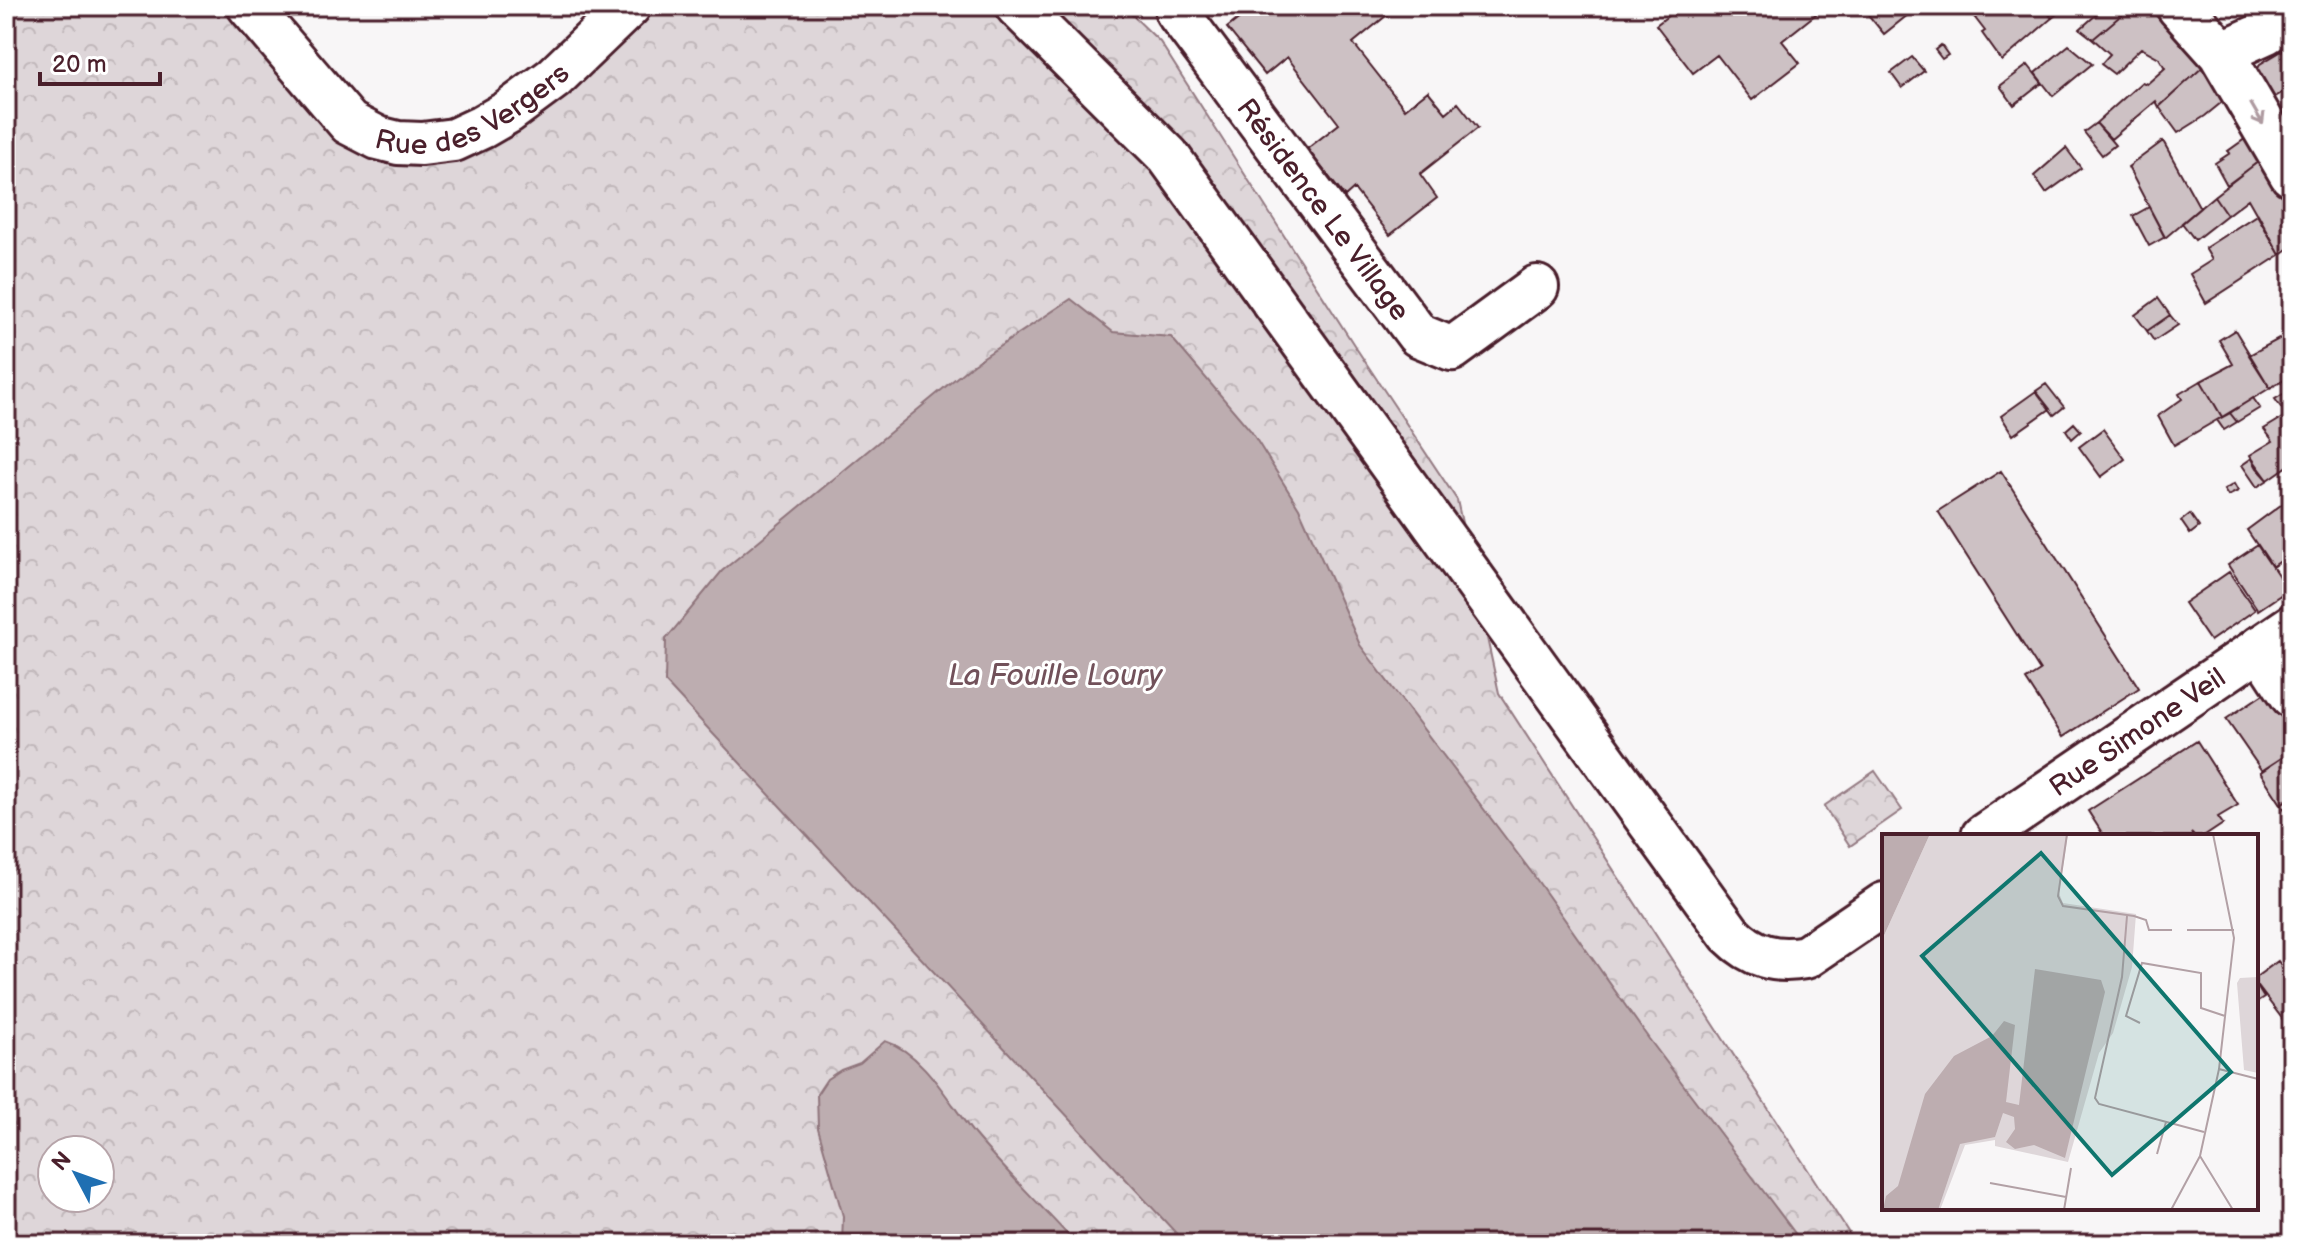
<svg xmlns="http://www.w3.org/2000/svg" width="2298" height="1250" font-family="'Balsamiq Sans',sans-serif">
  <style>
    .park { fill: url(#park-crowns); stroke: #947a82; stroke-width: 2; fill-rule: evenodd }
    .water { fill: #bdadb0; stroke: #8f747b; stroke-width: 2 }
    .building { fill: #cdc1c4; stroke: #4a1f2b; stroke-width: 2 }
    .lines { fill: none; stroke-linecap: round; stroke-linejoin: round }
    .street-casing { stroke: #4a1f2b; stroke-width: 48 }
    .secondary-casing { stroke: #4a1f2b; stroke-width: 50 }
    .street { stroke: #fff; stroke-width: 42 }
    .secondary { stroke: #fff; stroke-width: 44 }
    .oneway { stroke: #ae9aa0 }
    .labels { text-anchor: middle; stroke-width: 6; stroke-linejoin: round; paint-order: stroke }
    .street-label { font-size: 28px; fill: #4a1f2b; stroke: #fff }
    .water-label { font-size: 30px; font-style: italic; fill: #72515a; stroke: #fff }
    .inset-road { fill: none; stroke: #b2a0a5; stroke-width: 2 }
    .view { fill: #0f766e; fill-opacity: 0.15; stroke: #0f766e; stroke-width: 4 }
    .inset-edge { fill: none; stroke: #4a1f2b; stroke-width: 4 }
  </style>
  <defs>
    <pattern id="park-crowns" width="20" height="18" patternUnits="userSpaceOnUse" patternTransform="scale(2)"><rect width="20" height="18" fill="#ded6d9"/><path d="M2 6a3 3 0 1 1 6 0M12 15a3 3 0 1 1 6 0" fill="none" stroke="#c0b7ba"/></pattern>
  </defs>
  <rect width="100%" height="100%" fill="#f8f6f7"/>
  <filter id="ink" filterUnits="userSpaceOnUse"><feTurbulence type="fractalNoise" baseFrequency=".0125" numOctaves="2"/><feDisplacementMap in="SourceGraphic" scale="16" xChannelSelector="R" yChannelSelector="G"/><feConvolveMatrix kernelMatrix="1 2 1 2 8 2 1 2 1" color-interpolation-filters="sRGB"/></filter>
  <g filter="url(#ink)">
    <path class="park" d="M6,6h256l112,113 44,6 48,-12 40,-18 99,-89h518l37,36 194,303 103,155 42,193 357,551h-1850zM52,1150h48v48h-48z
      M1875,771l27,39 -52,36 -26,-40z"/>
    <path class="water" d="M1071,299l42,33 58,5 80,94 48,77 61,137 172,228 117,166 154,205h-617l-521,-562 1,-43 56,-68 251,-207z
      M885,1041c39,12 65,63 89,93 32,38 69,73 102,110h-234l1,-28 -25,-88 -1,-34 10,-15 14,-9 19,-7z"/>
    <path class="building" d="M1255,6h143l-45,37 52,66 23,-18 18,22 12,-10 20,25 -58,46 17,24 -47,37 -36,-46 -9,8 -38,-48 32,-25 -52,-67 -22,18 -38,-47z
      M1681,6h145l-44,35 18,22 -48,37 -35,-45 -24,18 -37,-48z
      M1861,6h58l-35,28z
      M1990,6h52l10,12 -50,43 -20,-28 3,-2 -10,-13z
      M2042,6h21l1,2 -12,10z
      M2106,6h26l-39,33 -13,-10z
      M2132,6h15l17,18 20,15 21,26 -46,42 -3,-6 -45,38 -15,-16 46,-41 5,2 18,-16 -6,-10 -18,-10 -27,26 -13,-10 9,-10 -17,-15z
      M1941,45l7,10 -6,4 -7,-9z
      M2069,45l23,19 -39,32 -18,-23z
      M2292,45v42l-24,14 -13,-24 5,-13z
      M1912,57l12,14 -22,17 -11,-15z
      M2028,65l14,18 -28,22 -14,-19z
      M2205,65l22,33 -22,18 -27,17 -19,-26z
      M2096,123l19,22 -13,10 -18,-23z
      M2249,136l13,23 -35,26 -12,-22 15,-10 -2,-2z
      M2163,141l37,67 -35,30 -37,-71z
      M2066,148l15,20 -35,25 -12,-17z
      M2264,157l28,57v32l-12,9 -32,-56 -21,16 -13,-19z
      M2214,196l13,19 -32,25 -13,-17z
      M2149,207l16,30 -16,9 -16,-30z
      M2258,214l22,41 -74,48 -16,-29 22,-14 -7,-12z
      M2158,298l12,17 -23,16 -12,-16z
      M2170,315l8,10 -24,16 -7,-10z
      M2235,330l35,58 -48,29 -21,-36 32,-17 -14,-24z
      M2292,332v44l-22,12 -21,-33z
      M2201,381l21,36 -48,28 -16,-29 24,-17 -3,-5z
      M2046,384l18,23 -10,8 -18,-24z
      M2292,389v33l-17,-23z
      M2036,391l14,18 -37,26 -12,-19z
      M2253,398l7,10 -23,14 -7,-9z
      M2230,413l7,9 -13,8 -7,-10z
      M2287,415l5,7v34l-4,3 4,4 -24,17 -11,-12 -7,-13 23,-14 -9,-12z
      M2074,423l7,8 -9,8 -6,-9z
      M2103,429l22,30 -24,18 -22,-30z
      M2252,458l16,22 -11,7 -15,-22z
      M2001,471l138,217 -76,49 -37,-57 14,-9 -102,-160z
      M2234,484l4,7 -10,5 -4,-6z
      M2285,502l7,10v41l-20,14 -25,-37z
      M2190,514l9,13 -9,7 -9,-13z
      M2258,545l30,45 -30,20 -30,-45z
      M2229,572l26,38 -45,31 -26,-38z
      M2265,693l27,40v18l-30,20 -36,-52z
      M2197,741l41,64 -20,12 5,7 -18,12h-11l-3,-3 2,3h-89l-16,-25z
      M2292,751v45l-11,8 -21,-32z
      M2292,796v24l-11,-16z
      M2278,961l14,19v48l-2,1 -34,-45v-7z
      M2256,985l8,13 -8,5z"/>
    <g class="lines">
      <defs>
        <g id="street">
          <path id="s1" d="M249,6l100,117 29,15 20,5 24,1 32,-4 28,-13 26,-15 46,-34 75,-72"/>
          <path d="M1017,6l151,150 562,778c22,22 45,29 76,23l78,-53"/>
          <path id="s2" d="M1178,6l-1,6 241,323 34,14 85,-62"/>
          <path d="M2221,53l44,-20 27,-17"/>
          <path d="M2260,647l32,49"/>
          <path id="s3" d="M1983,836l309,-210"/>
        </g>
        <path id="secondary" d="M2179,6l42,47 71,121"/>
      </defs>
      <use href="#street" class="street-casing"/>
      <use href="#secondary" class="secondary-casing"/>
      <use href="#street" class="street"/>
      <use href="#secondary" class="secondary"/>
    </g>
    <defs><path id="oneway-shaft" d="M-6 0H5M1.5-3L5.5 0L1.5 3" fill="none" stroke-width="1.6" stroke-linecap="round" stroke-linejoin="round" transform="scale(2)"/></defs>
    <use class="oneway" href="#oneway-shaft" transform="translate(2257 114) rotate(60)"/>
  </g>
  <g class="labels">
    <g class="street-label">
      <text dy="10" stroke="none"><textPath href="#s1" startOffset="290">Rue des Vergers</textPath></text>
      <text dy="10" stroke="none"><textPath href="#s2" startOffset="252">Résidence Le Village</textPath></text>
      <text dy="10" stroke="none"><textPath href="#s3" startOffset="186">Rue Simone Veil</textPath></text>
    </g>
    <g class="water-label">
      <text x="1055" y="685">La Fouille Loury</text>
    </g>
  </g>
  <g transform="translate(1882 834)">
    <rect width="376" height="376" fill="#f8f6f7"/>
    <path d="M48,0h138l-9,59 4,10 73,11 -4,53 -19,66 -14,20 -31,109 -73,-16v-6l-30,5 -25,65h-58v-270zM376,143v96l-14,-3 -7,-87 3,-5z" fill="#ded6d9"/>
    <path d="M0,0h48l-48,106zM153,135l66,11 4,12 -40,166 -31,-13 -19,4 -9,-7 9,-13 -1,-12 -11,-4 -8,24 -35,7 -22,66h-55l3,-14 12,-10 27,-92 29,-38 38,-20 12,-15 11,4 -9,77 13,3z" fill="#bdadb0"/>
    <path class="inset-road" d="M185,0l-9,62 5,10 71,10 12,4 3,10h23M245,82l-5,61 -27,121 4,6 105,28M305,96h47M258,189l-14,-7 16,-53 59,10v35l24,8M337,235l39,10M275,320l9,-32M318,322l19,-87 15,-131 -21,-104M318,322l33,54M108,349l76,14M182,376l7,-42M289,376l29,-54"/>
    <path class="view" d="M159,19l190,219 -119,103 -190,-219z"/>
    <rect width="376" height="376" class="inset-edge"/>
  </g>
  <rect width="2298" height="1250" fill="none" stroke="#fff" stroke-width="32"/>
  <rect x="16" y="16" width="2266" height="1218" fill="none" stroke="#4a1f2b" stroke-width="3" filter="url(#ink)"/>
  <g transform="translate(76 1174) rotate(311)"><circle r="38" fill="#ffffff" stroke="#b7a5aa" stroke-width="2"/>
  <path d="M0-6L14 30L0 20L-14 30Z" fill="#1f6fb2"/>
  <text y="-12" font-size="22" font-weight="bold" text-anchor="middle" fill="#4a1f2b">N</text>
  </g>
  <path d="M40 72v12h120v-12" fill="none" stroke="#4a1f2b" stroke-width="4"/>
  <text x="52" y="72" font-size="24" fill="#4a1f2b" stroke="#ffffff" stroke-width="6" paint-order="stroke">20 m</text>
</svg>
